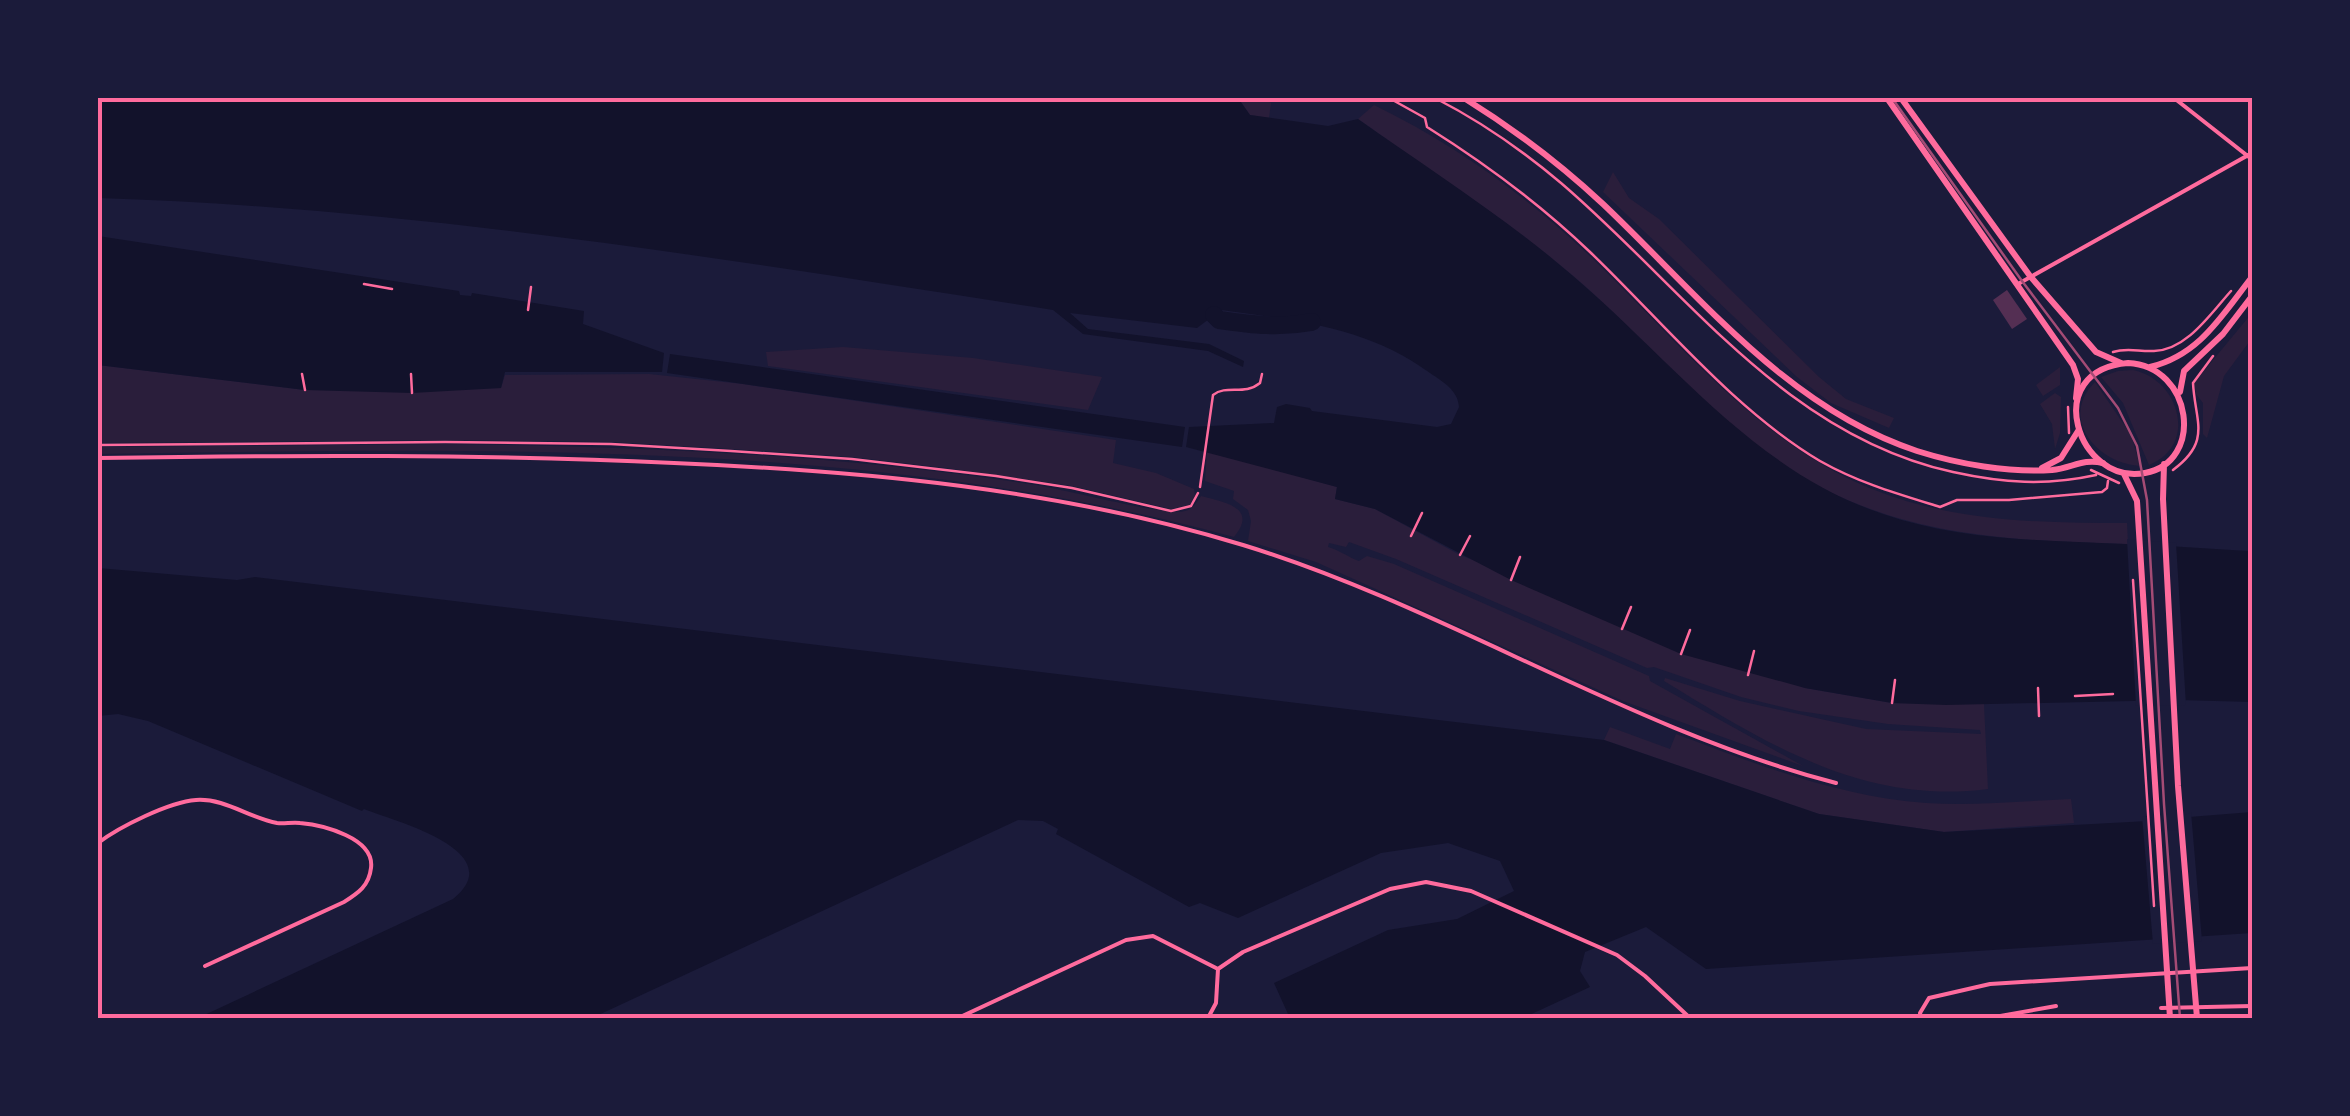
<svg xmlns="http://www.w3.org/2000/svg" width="2350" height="1116" font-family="'Fira Sans Condensed',sans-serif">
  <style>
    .green { fill: #2a1e3b }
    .water { fill: #12122b }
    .pier { fill: #1b1b3a }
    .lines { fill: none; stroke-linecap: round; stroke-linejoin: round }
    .river { stroke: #12122b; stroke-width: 18 }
    .building { fill: #542f53 }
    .path { stroke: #ff6b9d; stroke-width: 2.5 }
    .service { stroke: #ff6b9d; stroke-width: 2.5 }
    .minor { stroke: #ff6b9d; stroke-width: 4 }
    .secondary { stroke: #ff6b9d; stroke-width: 6 }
    .primary { stroke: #ff6b9d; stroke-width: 6 }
    .tram { stroke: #a44b75; stroke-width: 2.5 }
    .neatline { fill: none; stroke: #ff6b9d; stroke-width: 4 }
  </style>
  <rect width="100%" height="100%" fill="#1b1b3a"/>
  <path class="green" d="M1238,98h25l8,5 -2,15 -19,-3z
    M1374,105c80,39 153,91 218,153 86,83 166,185 280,231 82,33 168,34 255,34l1,21c-132,-4 -242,-8 -355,-85 -75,-51 -132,-126 -201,-184 -67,-57 -143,-105 -214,-156z
    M1613,172l16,26 30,21 160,158 27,22 48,19 -5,10 -58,-25 -34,-26 -194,-185z
    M2252,313v25l-28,38 -17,62 -4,-4v-31l-7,-9 -2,-11z
    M843,347l130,11 129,19 -14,33 -320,-44 -2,-14z
    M98,365l207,25 196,-2 4,-13 144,-1 94,10 373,56 -3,23 43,10 38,16 1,6 -5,10 -19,4 -99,-23 -126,-18 -94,-11 -120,-8 -121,-7 -166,-2 -347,3z
    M2060,367v18l-17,11 -7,-11z
    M2133,370c46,9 66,75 16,95l-26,-62 -22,-26 17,-6z
    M2095,382l36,53 9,31c-42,-2 -82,-47 -45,-84z
    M2055,393l6,4 -1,36 -5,16 -3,-25 -12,-20z
    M445,444c198,2 395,11 591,41 27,4 132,32 149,26 8,-2 11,-8 16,-15 22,6 58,11 33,41 -368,-100 -758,-88 -1136,-83v-7z
    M1207,450l130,37 -2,12 40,10 85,46 345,133 87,15 92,1 4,85c-126,16 -222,-46 -324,-108l1,-3 75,23 126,28 115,5 -1,-4 -92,-6 -89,-13 -58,-14 -87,-30 -7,1 -251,-109 -47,-17 -3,5 -17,-4 -1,4c13,4 20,10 31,14l8,-5 27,8 255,112 1,5 153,85 -180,-65 -307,-139 -68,-21 3,-20 -3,-11 -15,-11 1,-8 -29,-10z
    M1610,727l60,22 6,-15c80,30 162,63 250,69 48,3 97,-2 145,-4l3,24 -130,9 -125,-18 -215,-74z"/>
  <path class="water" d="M98,98h1140l12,17 78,11 30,-7c72,51 148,99 215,157 100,85 181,195 310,238 79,27 159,26 241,30 43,1 85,5 128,7v151l-74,-2 -232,5 -54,-2 -87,-15 -124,-34 -170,-74 -136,-71 -40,-10 2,-12 -151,-40 3,-20 85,-4 3,-16 9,-3 24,4 2,3 125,16 14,-3 8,-17c-1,-17 -16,-25 -29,-34 -62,-46 -135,-53 -209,-63l-24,18 -127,-15 18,16 121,15 35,17 -1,6 -35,-16 -125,-17 -30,-24c-317,-49 -634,-102 -955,-112z
    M98,236l361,55 1,4 11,1 1,-3 112,18 -1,13 81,29 -2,19h-157l-4,16 -89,5 -107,-3 -207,-25z
    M670,354l515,73 -3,20 -515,-74z
    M98,568l139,12 18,-3 1349,163 215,74 125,18 204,-11 2,16 39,-2v-18l63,-5v121l-546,36 -60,-42 -61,25 -5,19 10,16 -67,31h-244l9,-4 -14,-31 114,-53 69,-11 57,-28 -14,-30 -52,-18 -67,10 -143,65 -38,-15 -11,4 -133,-73 2,-5 -15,-8 -25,-1 -426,198h-394l255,-119c59,-48 -59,-78 -89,-90l-2,2 -214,-90 -30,-7 -20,2z"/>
  <path class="pier" d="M2127,539l49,4 10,162 -50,1z
    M2191,812l11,129 -49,3 -11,-128 10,2 2,13 31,-1 -1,-14z"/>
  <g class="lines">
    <path class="river" d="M1214,315l5,5c35,5 60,8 93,2"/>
  </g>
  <path class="building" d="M2007,290l20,29 -15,10 -19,-29z"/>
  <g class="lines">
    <path class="path" d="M1389,98l36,20 2,9c59,37 113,77 163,125 72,69 144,158 230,209 39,22 78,33 120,46l17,-7h52l93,-8 5,-4 1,-7
      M1435,98c45,23 87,52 126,85 125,107 223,252 392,289 50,11 93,14 143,3
      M364,284l28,5
      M528,310l3,-23
      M2113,352c15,-5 26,0 41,-1 33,-1 57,-38 77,-60
      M302,374l3,16
      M411,374l1,19
      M2068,407l1,26
      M98,445l347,-3 166,2 120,7 121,8 144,17 76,12 99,23 20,-5 7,-13
      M2091,470l28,13
      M2173,470c39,-29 22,-48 20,-87l20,-27
      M1411,536l11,-23
      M1460,555l10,-19
      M1511,580l9,-23
      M2133,580l21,326
      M1622,629l9,-22
      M1681,654l9,-24
      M1748,675l6,-24
      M2038,688l1,28
      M2075,696l38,-2
      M1892,703l3,-23"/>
    <path class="service" d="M1200,487l13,-92c14,-11 31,1 47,-12l2,-9"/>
    <path class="minor" d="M2174,98l75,59
      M2018,284l234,-131
      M98,458c192,-3 384,-4 576,5 191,8 385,26 569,82 203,62 385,184 593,238
      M98,843c21,-16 71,-41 98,-43 29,-2 53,18 81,23 7,1 15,-1 23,0 23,2 75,15 71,45 -2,18 -13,25 -27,34l-139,64
      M98,874v3
      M1218,969l25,-17 147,-63 36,-7 45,9 146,64 28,21 45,42
      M2161,1008l91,-2
      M958,1018l168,-78 27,-4 65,33
      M1208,1018l8,-15 2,-34
      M1921,1018l-1,-5 9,-15 61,-14 262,-16
      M1989,1018l67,-12"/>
    <path class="secondary" d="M1464,98c50,31 96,66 139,106 95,90 185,205 314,247 41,13 92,22 135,19 20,-2 31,-12 51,-7
      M1887,98l186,267 5,14 -2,19
      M1901,98l129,178 66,76 25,11
      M2042,468l19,-10 17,-27"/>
    <path class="primary" d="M2128,363c65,3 77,99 17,110 -67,13 -106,-103 -17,-110z
      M2150,367c50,-12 72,-52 102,-90
      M2180,392l4,-21 39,-37 29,-38
      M2164,464l-1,35 15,287 19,232
      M2124,474l13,27 33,517"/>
    <path class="tram" d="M1892,98l130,183 96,127 19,38 10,54 17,304 16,214"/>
  </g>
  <rect width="2350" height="1116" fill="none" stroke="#1b1b3a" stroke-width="200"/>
  <rect x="100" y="100" width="2150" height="916" class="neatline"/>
</svg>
